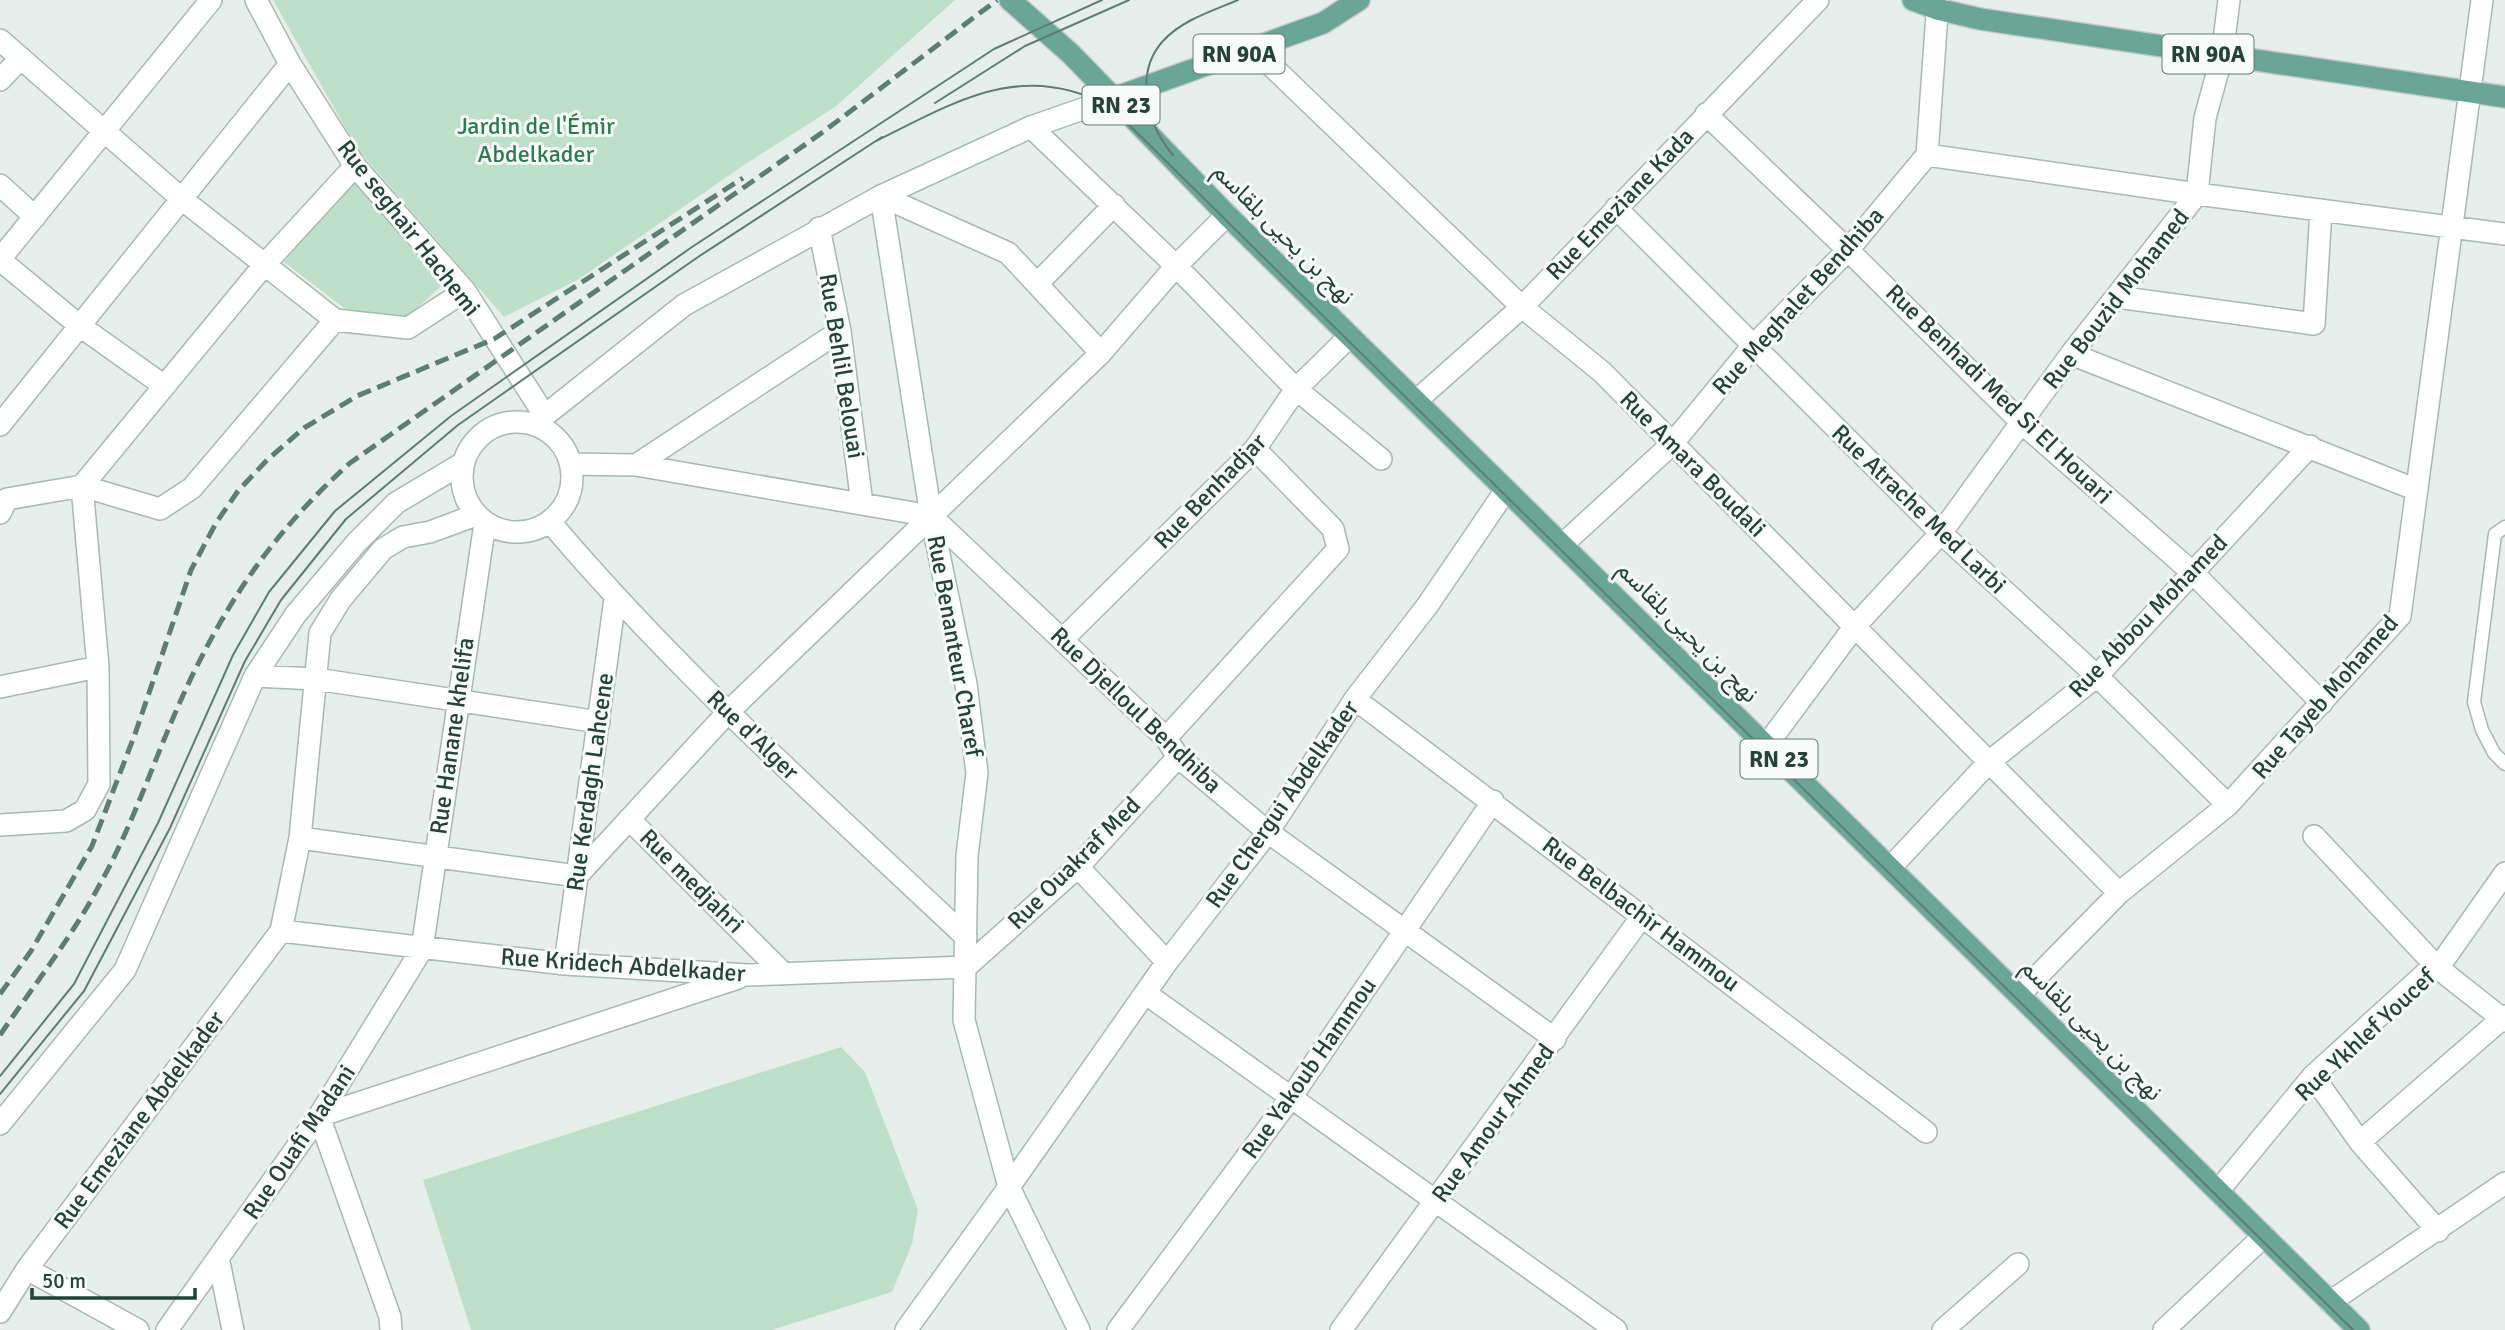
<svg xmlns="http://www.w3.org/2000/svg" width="2505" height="1330" font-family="Signika,'Noto Sans Arabic',sans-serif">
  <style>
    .green { fill: #bfe0c8 }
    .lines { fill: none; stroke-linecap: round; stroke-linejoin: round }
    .service-casing { stroke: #a8b8b2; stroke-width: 15 }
    .minor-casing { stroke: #a8b8b2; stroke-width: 24 }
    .secondary-casing { stroke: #a4bbb3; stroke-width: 24 }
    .primary-casing { stroke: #c2cac8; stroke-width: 24 }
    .service { stroke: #fff; stroke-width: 12 }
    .minor { stroke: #fff; stroke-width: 21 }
    .secondary { stroke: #fff; stroke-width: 21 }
    .primary { stroke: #6aa596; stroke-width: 21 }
    .tram { stroke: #5f7d75; stroke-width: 2 }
    .rail { stroke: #5f7d75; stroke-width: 5; stroke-dasharray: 14 7; stroke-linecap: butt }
    .labels { text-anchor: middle; stroke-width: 6; stroke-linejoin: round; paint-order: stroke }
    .shield { fill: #f7fbf9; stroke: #637a73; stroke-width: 2 }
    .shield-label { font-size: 23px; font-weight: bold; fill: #24423a }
    .park-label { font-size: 24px; fill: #2d7a4b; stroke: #f7fbf9 }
    .street-label { font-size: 24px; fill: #24423a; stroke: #f7fbf9 }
  </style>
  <rect width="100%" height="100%" fill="#e6efeb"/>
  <path class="green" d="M273,0h682l-120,107 -91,58 -165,114 -75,38 -146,-167z
    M354,180l88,105 -35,33 -55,-4 -68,-52z
    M841,1047l24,25 53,138 -6,34 -20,48 -120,38h-301l-48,-150z"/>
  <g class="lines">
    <defs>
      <path id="service" d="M2505,527l-10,7 -21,168 8,28 12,23 11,11"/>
      <path id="minor" d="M256,0l34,64 65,102 110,125 80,125
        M0,40l183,160 152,120 73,8 57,-37
        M1254,49l268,258 80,65 517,521
        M0,80l21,-22
        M1706,114l142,136 173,172 172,151 129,130
        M1031,127l145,139 120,123 85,70
        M1927,155l270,39 308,40
        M0,185l35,32
        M1616,208l325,325 156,143 131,129
        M819,228l21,103 22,173
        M0,259l211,-259
        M0,260l80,66 83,59
        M1037,284l77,-79
        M2117,297l197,27 7,-114
        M2071,354l346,136
        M1416,401l106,-94 296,-307
        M462 477a55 55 0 1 1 110 0a55 55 0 1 1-110 0Z
        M534,424l150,-119 197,-109 127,57 93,100
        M0,425l290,-361
        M571,464l65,1 295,51
        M636,465l204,-134
        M0,513l7,-14 75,-13 183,-222 90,-98
        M931,516l235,222 12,19 90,75 287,207
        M550,522c127,150 274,281 416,415
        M1562,545l110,-101 80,-97 96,-97 79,-95 11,-155
        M1063,639l192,-190 41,-60 54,-53
        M255,676l61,3 283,43
        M0,687l98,-20
        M1355,699l571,433
        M1166,738l172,-189 -5,-20 -78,-80
        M1766,746l89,-120 86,-93 130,-179 126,-160 8,-76 17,-62 7,-56
        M629,819l155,155
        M0,825l66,-4 19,-11 14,-26 -1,-117 -16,-181 78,23 32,-21 143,-168
        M2314,836l124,132 67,53
        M300,838l277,38 151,-164 373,-359 75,-87 51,-51
        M1078,867l89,95
        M1890,868l99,-106 108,-86 213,-230
        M281,931l284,33 183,11 218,-8 112,-100 100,-110
        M565,964l50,-365
        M1145,993l471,337
        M2019,995l100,-102 109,-88 172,-189 82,-616
        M2313,1076l47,66 78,89
        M0,1124l125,-154 130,-294 41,-62 61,-72 39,-39 67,-40
        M2360,1142l145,-126
        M1009,1187l158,-225 101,-130 87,-133 72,-93 79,-116
        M2218,1191l95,-115 113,-103 12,-5 67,-95
        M219,1262l14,68
        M27,1269l111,61
        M2330,1302l175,-119
        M0,1312l27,-43 254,-338 19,-93 20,-205 21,-34 42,-50 20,-12 27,-5 46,-17
        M167,1330l152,-214 103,-167 63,-426
        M391,1330l-1,-13 -71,-201 419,-138
        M1118,1330l174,-234 201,-295
        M1341,1330l302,-415
        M1943,1330l75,-66
        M2164,1330l100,-94"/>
      <path id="secondary" d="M906,1330l103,-143
        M1079,1330l-70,-143 -45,-167 3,-164 10,-83 -11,-89 -35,-168 -50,-320 150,-69 83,-29"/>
      <path id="primary" d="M1010,0l61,54 156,161 1132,1115
        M1913,0l24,9 43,10 525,78
        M1114,98l209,-75 36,-23"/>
    </defs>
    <use href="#service" class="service-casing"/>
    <use href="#minor" class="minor-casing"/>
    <use href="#secondary" class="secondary-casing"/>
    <use href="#primary" class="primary-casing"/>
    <use href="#service" class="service"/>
    <use href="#minor" class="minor"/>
    <use href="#secondary" class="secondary"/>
    <use href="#primary" class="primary"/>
    <path class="tram" d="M935,103l90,-57 104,-46
      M876,141c79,-39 148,-83 236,-33l1241,1222
      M1173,155c-25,-29 -40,-81 -10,-114 19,-21 49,-30 75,-41
      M0,1076l74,-92 84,-161 75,-168 36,-63 66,-81 116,-95 241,-169 302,-198 108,-49
      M0,1094l84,-103 86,-163 75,-167 36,-61 65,-81 112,-94 240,-168 184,-120"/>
    <path class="rail" d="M0,994l31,-43 61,-105 43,-112 56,-164 25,-47 22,-32 29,-31 37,-32 53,-32 137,-57 249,-161
      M0,1035c34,-50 72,-98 100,-151 38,-68 60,-144 95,-214 41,-83 86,-145 155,-207l473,-331 174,-132"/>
  </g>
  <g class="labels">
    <g class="shield">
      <rect x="1193.5" y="34.5" width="91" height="39" rx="5"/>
      <rect x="2162.5" y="34.5" width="91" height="39" rx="5"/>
      <rect x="1082.5" y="85.5" width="77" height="39" rx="5"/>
      <rect x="1740.5" y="739.5" width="77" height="39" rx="5"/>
    </g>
    <g class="shield-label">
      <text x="1239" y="62">RN 90A</text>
      <text x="2208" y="62">RN 90A</text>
      <text x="1121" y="113">RN 23</text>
      <text x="1779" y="767">RN 23</text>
    </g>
    <g class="park-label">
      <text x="536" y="134">Jardin de l'Émir<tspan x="536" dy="28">Abdelkader</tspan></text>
    </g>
    <g class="street-label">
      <text transform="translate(1620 204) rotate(-46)" y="8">Rue Emeziane Kada</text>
      <text transform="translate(409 228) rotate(52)" y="8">Rue seghair Hachemi</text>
      <text transform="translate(1284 234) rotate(45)" y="8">نهج بن يحيى بلقاسم</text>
      <text transform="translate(2116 299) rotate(-52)" y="8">Rue Bouzid Mohamed</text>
      <text transform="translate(1798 301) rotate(-48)" y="8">Rue Meghalet Bendhiba</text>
      <text transform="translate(842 366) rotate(81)" y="8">Rue Behlil Belouai</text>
      <text transform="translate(1999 394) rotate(44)" y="8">Rue Benhadi Med Si El Houari</text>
      <text transform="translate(1693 464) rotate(45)" y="8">Rue Amara Boudali</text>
      <text transform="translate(1210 491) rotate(-46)" y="8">Rue Benhadjar</text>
      <text transform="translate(1919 509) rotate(44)" y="8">Rue Atrache Med Larbi</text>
      <text transform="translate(2148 616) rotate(-46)" y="8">Rue Abbou Mohamed</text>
      <text transform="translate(1688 632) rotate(45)" y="8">نهج بن يحيى بلقاسم</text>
      <text transform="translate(955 646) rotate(80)" y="8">Rue Benanteur Charef</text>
      <text transform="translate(2325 697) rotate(-49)" y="8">Rue Tayeb Mohamed</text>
      <text transform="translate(1136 710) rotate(44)" y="8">Rue Djelloul Bendhiba</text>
      <text transform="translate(753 735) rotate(44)" y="8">Rue d'Alger</text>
      <text transform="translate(452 736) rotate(-82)" y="8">Rue Hanane khelifa</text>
      <text transform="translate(590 782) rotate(-82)" y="8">Rue Kerdagh Lahcene</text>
      <text transform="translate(1282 804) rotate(-55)" y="8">Rue Chergui Abdelkader</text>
      <text transform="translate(1074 863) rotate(-45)" y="8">Rue Ouakraf Med</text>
      <text transform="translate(692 881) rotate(45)" y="8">Rue medjahri</text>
      <text transform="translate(1641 914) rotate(37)" y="8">Rue Belbachir Hammou</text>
      <text transform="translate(623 965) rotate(4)" y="8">Rue Kridech Abdelkader</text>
      <text transform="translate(2092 1030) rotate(45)" y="8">نهج بن يحيى بلقاسم</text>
      <text transform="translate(2365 1035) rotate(-43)" y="8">Rue Ykhlef Youcef</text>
      <text transform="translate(1309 1068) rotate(-55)" y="8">Rue Yakoub Hammou</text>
      <text transform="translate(139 1120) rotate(-53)" y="8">Rue Emeziane Abdelkader</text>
      <text transform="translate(1493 1123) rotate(-54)" y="8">Rue Amour Ahmed</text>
      <text transform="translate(299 1142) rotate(-56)" y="8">Rue Ouafi Madani</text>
    </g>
  </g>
  <path d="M32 1288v10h163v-10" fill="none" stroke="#24423a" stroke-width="3.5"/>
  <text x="42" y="1288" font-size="21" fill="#24423a" stroke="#f7fbf9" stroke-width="5" paint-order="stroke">50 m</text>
</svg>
